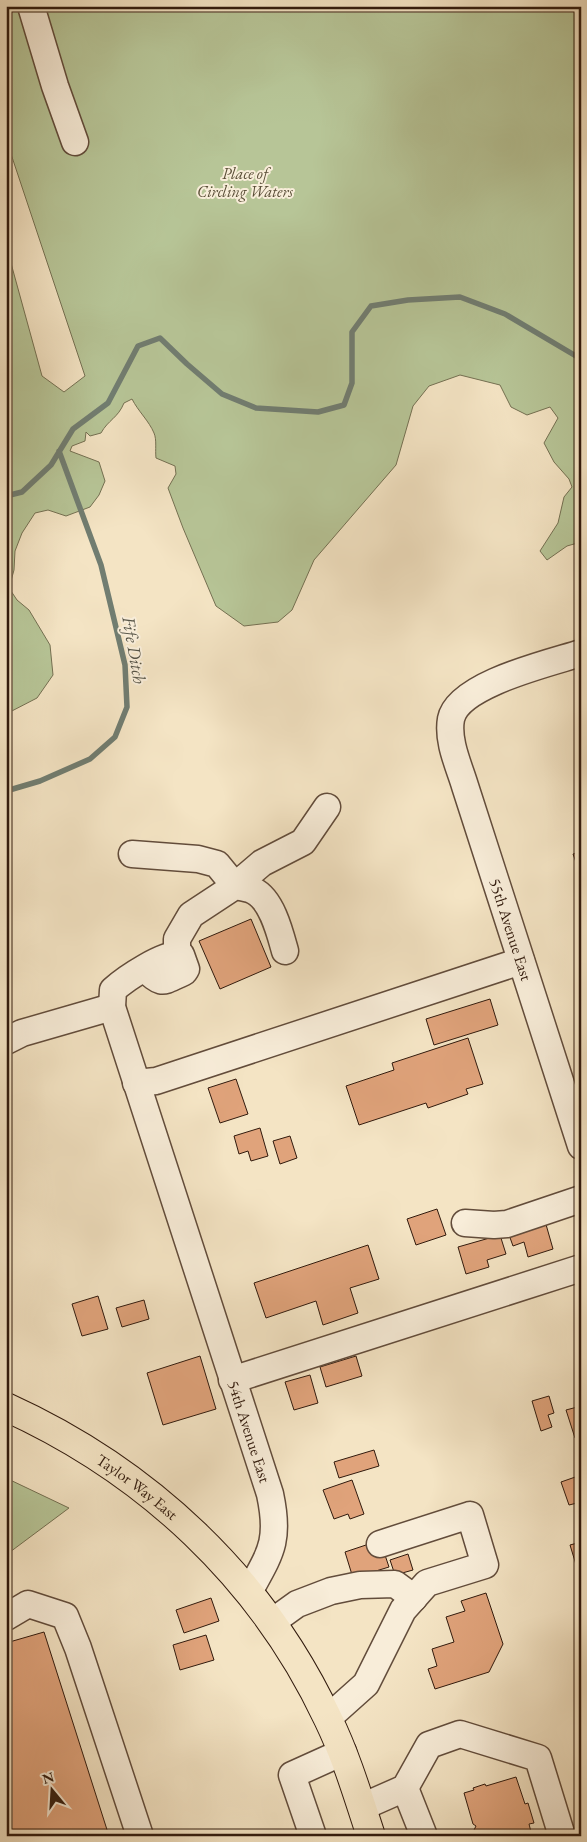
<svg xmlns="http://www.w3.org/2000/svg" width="587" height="1842" font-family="'EB Garamond',serif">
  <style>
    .green { fill: #b7c597; stroke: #747052 }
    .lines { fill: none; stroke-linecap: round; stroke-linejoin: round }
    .stream { stroke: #717d71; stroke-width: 5.5 }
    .building { fill: #e0a37b; stroke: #311a0d }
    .minor-casing { stroke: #624c3b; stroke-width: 29 }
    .major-casing { stroke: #311a0d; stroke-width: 30 }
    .minor { stroke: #f8edd9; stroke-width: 26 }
    .major { stroke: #f4e4c4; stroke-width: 28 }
    .labels { text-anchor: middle; stroke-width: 4; stroke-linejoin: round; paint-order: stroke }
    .park-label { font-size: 16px; font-style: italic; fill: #594d36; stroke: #f8edd9 }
    .street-label { font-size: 16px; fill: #311a0d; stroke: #f8edd9 }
    .water-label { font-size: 18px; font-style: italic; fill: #565447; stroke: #f8edd9 }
  </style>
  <rect width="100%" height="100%" fill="#f4e4c4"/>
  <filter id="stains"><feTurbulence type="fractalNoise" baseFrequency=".004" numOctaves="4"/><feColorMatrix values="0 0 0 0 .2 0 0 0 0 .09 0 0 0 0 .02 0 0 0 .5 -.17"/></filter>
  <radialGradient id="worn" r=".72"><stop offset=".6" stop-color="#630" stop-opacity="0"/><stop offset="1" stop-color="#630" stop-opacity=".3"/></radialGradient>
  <path class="green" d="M6,6h575v536l-14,4 -20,14 -7,-9 18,-28 6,-26 8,-10 -3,-8 -15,-17 -10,-19 14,-25 -8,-11 -23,8 -16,-8 -11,-22 -40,-10 -31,11 -16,20 -17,59 -82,95 -22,50 -14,12 -34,4 -28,-20 -33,-78 -15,-40 8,-14 -1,-8 -19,-8c-1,-8 1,-18 -2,-25 -5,-12 -16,-22 -22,-34l-8,4c-6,15 -16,17 -23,30l-11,3 -4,-4 -1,9 -13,5 -2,5 29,11 6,19 -6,14 -9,12 -24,9 -18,-6 -13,3 -13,20 -7,18 -1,19 -5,18 8,12 12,10 21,35 3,30 -16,23 -31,16v-469l36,131 22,16 21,-16 -79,-237z
    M6,1478l63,30 -63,47z"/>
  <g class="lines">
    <path class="stream" d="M6,496l16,-4 29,-27 22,-36 35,-26 30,-57 22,-8 27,26 35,30 34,14 62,4 26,-7 8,-22v-51l19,-26 37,-6 52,-3 45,17 76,45
      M6,791l34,-10 50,-22 25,-22 12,-30 -2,-42 -24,-100 -42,-114"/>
  </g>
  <path class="building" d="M581,852v24l-8,-22z
    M251,919l20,48 -51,22 -21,-48z
    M490,999l8,26 -64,20 -8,-26z
    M468,1038l15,46 -17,5 2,5 -40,14 -2,-5 -67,22 -13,-39 48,-16 -2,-7z
    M236,1079l12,35 -28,9 -12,-35z
    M260,1128l8,28 -17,5 -3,-10 -9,3 -5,-18z
    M290,1136l7,22 -17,6 -7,-23z
    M437,1209l9,26 -30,10 -9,-26z
    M545,1221l8,28 -25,8 -4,-15 -11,4 -5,-14z
    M500,1235l6,19 -19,6 2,7 -23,7 -8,-27z
    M368,1245l11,34 -29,9 8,25 -35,12 -7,-24 -50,17 -12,-35z
    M98,1296l10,33 -26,7 -10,-32z
    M144,1300l5,19 -27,8 -6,-19z
    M200,1356l16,53 -53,16 -16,-52z
    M356,1356l6,20 -36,11 -6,-20z
    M310,1375l8,28 -24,7 -9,-28z
    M549,1396l5,17 -6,2 4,12 -11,4 -9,-30z
    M581,1406v30l-6,2 -9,-28z
    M374,1450l5,16 -40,12 -5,-16z
    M581,1475v27l-12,3 -8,-23z
    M352,1480l12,34 -14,5 -2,-5 -14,5 -11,-29z
    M581,1542v25l-4,1 -7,-23z
    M369,1544l14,5 6,18 -36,11 -8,-26z
    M408,1554l5,16 -18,5 -5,-15z
    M486,1593l17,51 -14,28 -54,17 -7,-20 9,-3 -5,-17 22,-7 -8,-25 19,-6 -4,-10z
    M211,1598l8,23 -35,12 -8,-23z
    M44,1632l65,204h-96l-7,-21v-172z
    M206,1635l8,25 -34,10 -7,-25z
    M516,1777l9,27 3,-1 6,20 -5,1 3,12h-41l-2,-3 -1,3h-4l-10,-6 2,-4 -3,-2 -9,-31 10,-3 -1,-2 12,-4 1,2z"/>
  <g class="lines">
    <defs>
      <g id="minor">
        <path d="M31,6l24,80 20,56"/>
        <path id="s1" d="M581,653c-31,10 -123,31 -130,66 -4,22 8,47 14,67l116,360"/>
        <path d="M132,854l66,5 19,5 18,22 27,-23 41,-21 24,-35"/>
        <path d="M177,954v-15l14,-24 44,-29c5,1 14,2 19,5 18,9 26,42 31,60"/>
        <path id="s2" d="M145,969c19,17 16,13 39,3l2,-3 -5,-14c-16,-3 -56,24 -68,35l-1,17 158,487c10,47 1,58 -21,98"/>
        <path d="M6,1041l16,-8 90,-26"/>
        <path d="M136,1083l20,-2 365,-120"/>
        <path d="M465,1223l29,2 13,-1 74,-25"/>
        <path d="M232,1380l349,-112"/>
        <path d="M6,1617l22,-13 37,12 13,32 62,188"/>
        <path d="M272,1622l25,-18 34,-13 29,-6 35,-1 19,14"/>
        <path d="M328,1718l38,-34 37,-74 24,-27 58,-18 -15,-50 -90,29"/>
        <path d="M405,1788l19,48"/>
        <path d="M362,1807l43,-19 24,-43 31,-11 78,24 24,78"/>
        <path d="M313,1836l-21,-61 51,-23"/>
      </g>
      <g id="major">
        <path id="s3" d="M6,1407c141,64 256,171 322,312 18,37 30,77 43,117"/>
      </g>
    </defs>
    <use href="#minor" class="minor-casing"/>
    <use href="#major" class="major-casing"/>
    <use href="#minor" class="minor"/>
    <use href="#major" class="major"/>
  </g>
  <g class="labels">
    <g class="park-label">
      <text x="245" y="179">Place of<tspan x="245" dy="18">Circling Waters</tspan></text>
    </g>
    <g class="street-label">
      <text dy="6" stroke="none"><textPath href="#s1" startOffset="370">55th Avenue East</textPath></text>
      <text dy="6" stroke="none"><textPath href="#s2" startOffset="604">54th Avenue East</textPath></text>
      <text dy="6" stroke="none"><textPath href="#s3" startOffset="154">Taylor Way East</textPath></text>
    </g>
    <g class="water-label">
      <text transform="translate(134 650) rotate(80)" y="6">Fife Ditch</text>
    </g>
  </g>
  <rect width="587" height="1842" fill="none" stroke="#f4e4c4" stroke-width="25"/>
  <rect x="8" y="8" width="572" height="1827" fill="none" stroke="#311a0d" stroke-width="2.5"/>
  <rect x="12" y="12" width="562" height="1817" fill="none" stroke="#311a0d"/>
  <g transform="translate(52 1790) rotate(342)" stroke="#f8edd9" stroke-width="4" paint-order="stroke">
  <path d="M0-4L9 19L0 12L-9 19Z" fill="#311a0d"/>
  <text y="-8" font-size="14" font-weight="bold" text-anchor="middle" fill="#311a0d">N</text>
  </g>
  <rect width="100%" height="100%" filter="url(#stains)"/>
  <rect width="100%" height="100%" fill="url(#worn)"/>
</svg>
